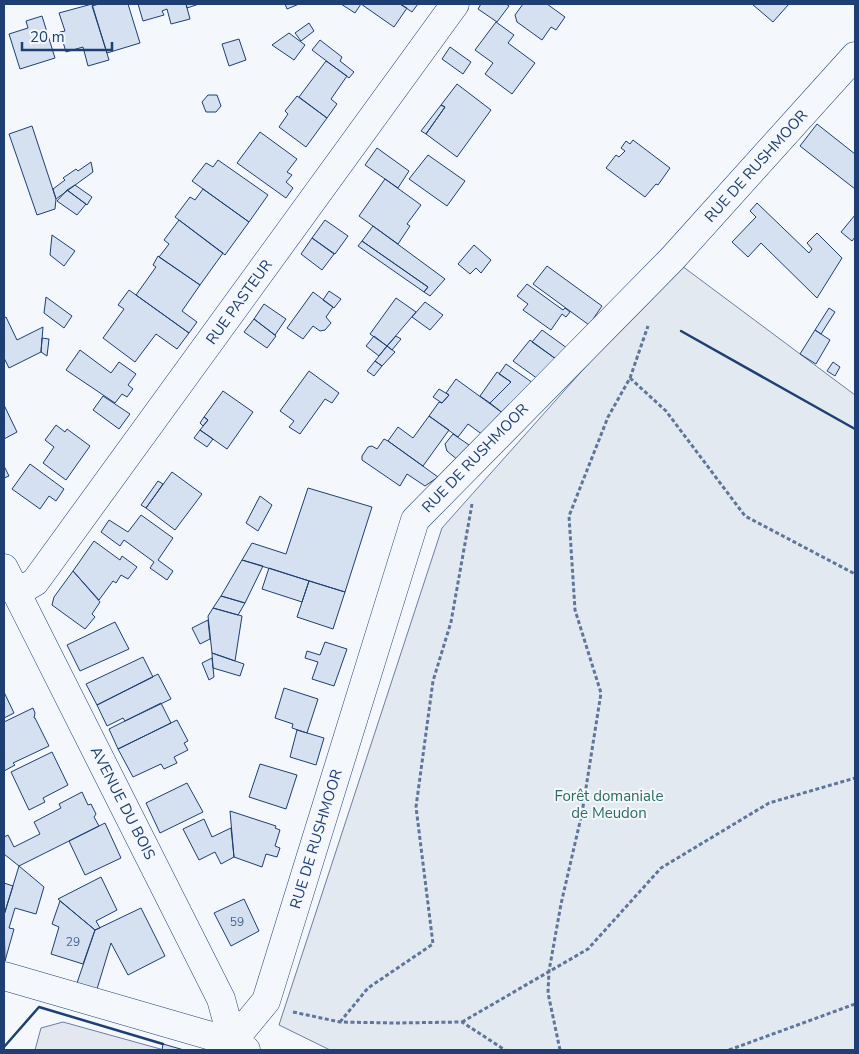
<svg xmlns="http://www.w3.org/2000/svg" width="859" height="1054" font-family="'Nunito Sans',sans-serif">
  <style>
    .green { fill: #e3e9f0; stroke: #687fa3 }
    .parking { fill: #e3e8f0; stroke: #687fa3 }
    .building { fill: #d5e0f0; stroke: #1d3f73 }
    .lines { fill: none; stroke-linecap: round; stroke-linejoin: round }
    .minor-casing { stroke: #1d3f73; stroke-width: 29 }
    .path { stroke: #5e769c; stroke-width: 3; stroke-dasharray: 4 2.5; stroke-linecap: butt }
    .minor { stroke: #f4f7fb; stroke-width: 28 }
    .wall { stroke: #1d3f73; stroke-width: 2.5 }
    .labels { text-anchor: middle; stroke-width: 4; stroke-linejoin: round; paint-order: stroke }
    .number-label { font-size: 12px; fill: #4b6792 }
    .street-label { font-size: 15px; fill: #1d3f73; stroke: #f4f7fb }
    .park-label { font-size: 15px; fill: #2c6c60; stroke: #f4f7fb }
  </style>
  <rect width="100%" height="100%" fill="#f4f7fb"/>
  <path class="green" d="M678,263l177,132v655h-525l-51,-25 163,-497z"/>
  <path class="parking" d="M63,1022l101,28h-129l6,-22z"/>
  <path class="building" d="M92,4l17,56 -21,6 -5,-19 -17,5 -6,-20 5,-1 -6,-18z
    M99,4h29l12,39 -33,10 -15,-47z
    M138,4h48l4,15 -19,5 -4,-15 -5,2 2,4 -21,6z
    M186,4h13l-12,4z
    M285,4h14l-12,5z
    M341,4h20l-6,9z
    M361,4h39l7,4 -13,19z
    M400,4h18l-6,8z
    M481,4h25l3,2 -12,16 -19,-13z
    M523,4h24l18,13 -9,13 -5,-3 -9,13 -25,-18 -2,-7z
    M752,4h37l-16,18z
    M42,16l13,42 -35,11 -11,-35 19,-6 -2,-7z
    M496,22l18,13 -6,8 27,20 -23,31 -27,-20 8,-11 -18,-13z
    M309,23l5,8 -13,10 -6,-8z
    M289,33l16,12 -11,15 -22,-15z
    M239,39l7,21 -17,6 -7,-22z
    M320,40l22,17 -2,4 14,11 -5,6 -37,-28z
    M450,47l21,15 -8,12 -21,-15z
    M326,61l21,15 -16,23 6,5 -10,14 -28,-21z
    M457,84l34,26 -34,47 -31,-23 19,-27 -4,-2z
    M208,95h9l4,11 -5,6h-10l-4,-10z
    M297,96l30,22 -21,29 -27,-20 9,-13 -3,-3z
    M441,105l4,2 -19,27 -5,-3z
    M817,124l38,30v35l-55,-43z
    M32,126l24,73 -1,10 -18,6 -28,-81z
    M260,132l37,27 -10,13 5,3 -6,7 7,6 -7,10 -49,-35z
    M633,140l37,28 -12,17 -2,-1 -11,13 -39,-29 10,-13 3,2 6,-6 -4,-3 5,-7 4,3z
    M377,148l32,23 -11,17 -33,-23z
    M428,155l37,26 -18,25 -38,-27z
    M218,160l50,35 -19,27 -57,-41 14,-18 7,4z
    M91,162l2,10 -37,27 -3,-10 12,-9 -2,-2 13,-9 2,2z
    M385,179l36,26 -14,19 3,2 -12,18 -39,-28z
    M75,185l17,12 -5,8 -20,-15z
    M203,189l46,33 -24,33 -50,-38 15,-20 5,3z
    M67,190l19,14 -9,11 -20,-14z
    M757,203l52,50 3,-4 -5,-6 10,-10 25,25 -25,40 -56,-55 -13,14 -16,-15 24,-25 -6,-6z
    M855,215v22l-3,4 -11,-9z
    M179,220l44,33 -23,32 -41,-28 10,-13 -5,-4z
    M325,220l23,16 -13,18 -23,-16z
    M373,226l72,53 -15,17 -6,-4 4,-5 -66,-46z
    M52,235l23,16 -11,15 -14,-11z
    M312,238l22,16 -12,16 -21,-16z
    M362,241l66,46 -4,5 -66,-46z
    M474,245l17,15 -10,13 -5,-5 -6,6 -12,-10z
    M158,256l42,29 -18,26 15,11 -8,11 -53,-38 20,-28 -3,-2z
    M547,266l55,40 -13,19 -56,-41z
    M527,284l36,26 2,-2 5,4 -4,5 -4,-3 -11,16 -28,-20 5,-6 -11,-8z
    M129,290l60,43 -12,16 -21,-15 -21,28 -32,-24 21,-29 -6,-4z
    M329,291l12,8 -7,9 -11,-8z
    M313,292l20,15 -7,10 5,6 -6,7 -5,1 -7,-5 -10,13 -16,-11z
    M46,297l26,19 -8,12 -20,-15z
    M396,298l20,14 -29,34 -17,-12z
    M425,302l18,13 -13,15 -18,-13z
    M264,304l22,15 -11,16 -21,-16z
    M829,308l6,4 -14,22 -6,-4z
    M6,317l11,23 26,-13 -2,25 -32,16 -5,-10v-40z
    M254,319l22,17 -9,12 -23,-16z
    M542,330l25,18 -11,11 -24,-17z
    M815,330l15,10 -14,24 -16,-10z
    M374,336l13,10 -8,10 -13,-10z
    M396,336l5,3 -9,11 -5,-4z
    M42,338l7,1 -2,17 -6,-4z
    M530,340l26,19 -18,20 -25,-18z
    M387,346l8,6 -13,14 -7,-5z
    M80,350l31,23 8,-11 17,12 -8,11 5,4 -6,8 -5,-3 -7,9 -49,-33z
    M375,361l7,5 -8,10 -7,-5z
    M833,362l7,5 -5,9 -8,-5z
    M506,364l27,19 -29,31 -14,-11 21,-21 -12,-8z
    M309,371l30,22 -7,10 -7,-4 -25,35 -11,-7 5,-6 -14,-10z
    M497,372l14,10 -21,21 -10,-7z
    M456,379l48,35 -21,21 -15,-11 -10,13 -29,-21 10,-14 3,1 7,-8 -3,-2z
    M439,389l10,6 -7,8 -9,-6z
    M223,391l30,21 -26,37 -27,-19 8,-10 -4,-3z
    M103,396l27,18 -11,15 -26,-19z
    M4,405l13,27 -13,7z
    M429,416l20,14 -26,36 -35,-25 10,-14 15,11z
    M204,417l4,3 -5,6 -3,-3z
    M56,425l9,7 2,-3 23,17 -24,34 -23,-17 11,-16 -9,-7z
    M200,430l13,9 -6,8 -13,-9z
    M453,434l19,13 -13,14 -12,-10 -2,-7z
    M384,439l4,2 50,36 -13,9 -18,-12 -7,12 -38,-26v-4l6,-9 4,-1 5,3z
    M30,464l34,25 -8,12 -7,-5 -9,13 -28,-20z
    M4,466l5,10 -5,2z
    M172,472l30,22 -27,36 -29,-22z
    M158,481l5,3 -17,24 -5,-3z
    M308,488l64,19 -27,85 -103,-32 10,-17 34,11z
    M260,496l12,9 -14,26 -12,-8z
    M141,515l32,23 -15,22 15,11 -6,9 -17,-12 4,-6 -30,-22 -4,6 -19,-14 8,-12 19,12z
    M94,541l26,19 2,-4 15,11 -9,12 -7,-4 -5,8 -3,-2 -14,19 -26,-29z
    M242,560l21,6 -18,37 -24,-7z
    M269,568l40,13 -7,21 -40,-13z
    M73,571l27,31 -8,12 3,3 -10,12 -33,-24 2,-8z
    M309,581l36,11 -12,37 -36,-12z
    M221,596l24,7 -7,12 -25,-7z
    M213,608l29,8 -7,45 -23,-8 -4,-37z
    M208,620l2,19 -10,5 -8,-16z
    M115,622l14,27 -49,22 -13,-26z
    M325,642l22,7 -13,37 -22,-7 6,-17 -13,-4 2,-7 13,4z
    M212,653l32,11 -4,12 -27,-8z
    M143,657l10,20 -56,28 -11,-21z
    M212,658l2,19 -5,3 -7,-17z
    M158,674l13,25 -46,22 -2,-3 -16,8 -10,-21z
    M284,688l34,11 -11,34 -15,-5 1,-4 -18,-6z
    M4,692l10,21 -10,5z
    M161,703l10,20 -53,26 -9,-20z
    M33,708l2,5 -1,5h1l14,28 -36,17 2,2 -11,6v-49z
    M177,720l11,21 -4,2 4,7 -14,7 3,6 -13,6 -3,-5 -28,13 -15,-28z
    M297,730l27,8 -8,27 -26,-8z
    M52,752l16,33 -25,13 2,4 -16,8 -18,-38z
    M260,764l37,11 -11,34 -37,-12z
    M187,783l16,29 -43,21 -14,-30z
    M82,792l6,13 3,-1 5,10 -2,3 5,9 -80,40 -15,-12v-17l4,-2 6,12 26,-13 -6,-12 27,-14 -2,-4z
    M230,811l46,15 -1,2 5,2 -5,16 5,2 -3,9 -11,-3 -4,13 -28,-10z
    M204,819l8,18 19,-9 3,29 -13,7 -6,-12 -16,8 -16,-31z
    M105,823l16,35 -36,17 -16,-34z
    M19,866l25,21 -8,27 -21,-6 -6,20 5,1 -9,32 -1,-46z
    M101,877l16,33 -21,11 4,7 -5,2 -37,-31z
    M4,883l9,3 -9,29z
    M244,899l15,32 -28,15 -17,-33z
    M60,901l35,29 -12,34 -32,-10 8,-27 -7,-3z
    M141,908l24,48 -37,19 -17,-32 -14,46 -20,-6 18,-53z
    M163,1044l21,6h-22z"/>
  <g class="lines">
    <defs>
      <path id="minor" d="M4,568l217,431 14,51
        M16,593l19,-11 420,-578
        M4,976l228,66 14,8
        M232,1042l34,-41 149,-481 257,-261 183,-203"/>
    </defs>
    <use href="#minor" class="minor-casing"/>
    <path class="path" d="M630,378l36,33 79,105 110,58
      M293,1012l47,10 55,1 67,-1 43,28
      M340,1022l28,-34 65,-44 -17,-137 17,-126 18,-59 21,-118
      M462,1022l126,-73 73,-81 108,-65 86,-25
      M560,1050l-12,-57 1,-22 12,-67 21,-91 19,-120 -26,-83 -6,-94 39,-99 22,-39 18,-52
      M729,1050l126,-46"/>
    <use href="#minor" class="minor"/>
    <path class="wall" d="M681,331l174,98
      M4,1047l35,-40 124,37"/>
  </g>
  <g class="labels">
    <g class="number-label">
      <text x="237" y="926">59</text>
      <text x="73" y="946">29</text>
    </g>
    <g class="street-label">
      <text transform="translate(756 166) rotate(-48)" y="5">RUE DE RUSHMOOR</text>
      <text transform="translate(239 302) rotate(-54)" y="5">RUE PASTEUR</text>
      <text transform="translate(475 458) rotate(-46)" y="5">RUE DE RUSHMOOR</text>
      <text transform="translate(123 803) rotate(63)" y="5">AVENUE DU BOIS</text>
      <text transform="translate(316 839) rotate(-73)" y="5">RUE DE RUSHMOOR</text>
    </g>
    <g class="park-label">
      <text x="609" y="801">Forêt domaniale<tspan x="609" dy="17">de Meudon</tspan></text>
    </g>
  </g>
  <rect width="859" height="1054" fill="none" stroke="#1d3f73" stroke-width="10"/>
  <path d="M22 42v8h90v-8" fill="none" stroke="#1d3f73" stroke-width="2.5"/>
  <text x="30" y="42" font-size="15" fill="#1d3f73" stroke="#f4f7fb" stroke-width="4" paint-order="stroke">20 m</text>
</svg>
